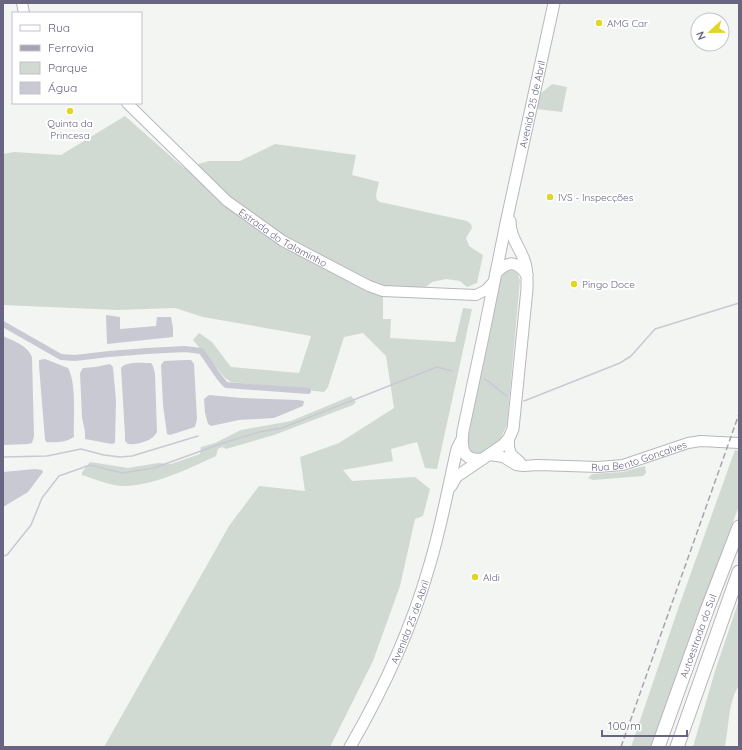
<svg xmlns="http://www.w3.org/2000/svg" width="742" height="750" font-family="Quicksand,sans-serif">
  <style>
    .green { fill: #d0dad3 }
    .water { fill: #c9c9d4 }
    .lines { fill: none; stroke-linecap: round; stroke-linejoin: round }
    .stream { stroke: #c9c9d4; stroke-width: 1.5 }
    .canal { stroke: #c9c9d4; stroke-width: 6 }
    .secondary-casing { stroke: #b8b7bf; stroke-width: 12 }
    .primary-casing { stroke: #b8b7be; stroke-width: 13 }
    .highway-casing { stroke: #b6b5bb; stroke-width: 15 }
    .secondary { stroke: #fff; stroke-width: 10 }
    .primary { stroke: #fff; stroke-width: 11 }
    .highway { stroke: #fff; stroke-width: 13 }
    .rail { stroke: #a6a5af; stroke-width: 1.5; stroke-dasharray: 6 3; stroke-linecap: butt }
    .poi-dot { fill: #e1d525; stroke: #fff; stroke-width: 1.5 }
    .labels { text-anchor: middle; stroke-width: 4; stroke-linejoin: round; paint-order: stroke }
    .poi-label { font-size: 10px; fill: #686482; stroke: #fff; text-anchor: start }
    .street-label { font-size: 10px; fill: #686482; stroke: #fff }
  </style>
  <rect width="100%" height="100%" fill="#f2f5f1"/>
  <path class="green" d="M552,84l15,3 -5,25 -25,-3 3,-15z
    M125,116l59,52 25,-7h31l35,-17 81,11 -4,20 27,7 -3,13 1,5 3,2 87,19 4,3 1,4 -6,10 3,8 14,9 -6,28 -10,4 -7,-6 -14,-2 -14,3 -9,7 -40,6v24h8l-1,19 65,4 8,-34 9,1 -35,160 -12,-1 -8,-26 -26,7 2,12 -50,9 9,11 63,-4 15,12 -7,27 -8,3 -15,67 -27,75 -43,86h-226l125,-221 30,-40 46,5 -5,-34 39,-14 55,-35 -8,-52 -23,-23 -19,4 -16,50 -4,5 -93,-10 -6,-4 -32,-38 6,-7 13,9 19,25 68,6 12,-37 -108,-19 -28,-9 -57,2 -115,-5v-151l11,-2 47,3z
    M512,270l5,3 3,7 -13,145 -6,12 -5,6 -14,10 -8,1 -6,-3 -2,-8 35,-165 4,-6z
    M351,396l5,6 -3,3 -79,30 -48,14 -4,-2 -4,2 -2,7c-28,13 -60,29 -92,30 -14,0 -29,-7 -42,-11v-3l8,-10 38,6 30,-5 13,1 29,-10 1,-7 14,-4 26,-13 50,-9z
    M735,450l4,1v55l-34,90 -53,151h-21l47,-138z
    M645,466l1,7 -3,3 -50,4 -5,-2 4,-4 31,-2z
    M739,600v85c-11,18 -10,41 -14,62h-32l22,-76z"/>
  <path class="water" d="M106,315l14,2v12l36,-3 1,-9h14l2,11v9l-66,7z
    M3,336c11,5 25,10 29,21l2,79 -2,7 -4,1 -25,1z
    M45,359l23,9c9,16 5,50 6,69 -8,5 -18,6 -28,5l-1,-3 -6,-73v-6z
    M185,360h6l3,4 3,55 -2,8 -25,8 -3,-1 -4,-29 -2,-40 3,-4z
    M151,363l2,3 2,8 2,58c-4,9 -20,13 -29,12l-3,-3v-6l-4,-67c5,-7 21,-5 30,-5z
    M110,364l3,3 3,34 -1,42 -3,1 -27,-5v-7l-3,-15 -2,-44 3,-5 12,-1z
    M209,395l33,3 56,2 6,1 -1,5 -29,12 -35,2 -28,6 -3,-2 -3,-11 -1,-14z
    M35,469l7,1 1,2 -15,20 -25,15v-35z"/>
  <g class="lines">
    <path class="stream" d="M484,379c9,4 14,12 23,17
      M524,401l96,-38 11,-7 24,-27 84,-26
      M3,457l44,-1 34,-7 23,6 16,2 12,-1 66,-20
      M3,556l4,-1 24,-30 11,-27 17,-22 31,-11 32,8 32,-5 69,-25 36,-11 23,-4 155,-61 15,4"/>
    <path class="canal" d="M3,324l58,33 14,1 34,-4 38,-3 38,-2 16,2c9,11 15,24 25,34l82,6"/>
    <defs>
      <g id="secondary">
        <path d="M22,3l2,10"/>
        <path id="s1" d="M127,103l100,98 56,40 86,45 14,5 93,4 10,-5 9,-10"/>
        <path d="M509,438v9l2,7 9,8"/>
        <path id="s2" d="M490,455l13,2 13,8 7,1 15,-1 60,2 25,-2 65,-22 13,-2 38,2"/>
      </g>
      <g id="primary">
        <path d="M496,273c12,-13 21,-12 31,2"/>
        <path id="s3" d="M482,459c-20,3 -21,-12 -19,-28l21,-99 22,-109 48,-220"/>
        <path d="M451,486l5,-9 47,-32 6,-7 4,-9 14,-140c0,-9 1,-20 -3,-29 -5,-14 -14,-23 -14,-39"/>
        <path id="s4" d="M350,747c33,-57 61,-117 79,-180 12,-39 19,-79 28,-118l4,-8"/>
      </g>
      <g id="highway">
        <path id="s5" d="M658,747l49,-137 32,-83"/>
        <path d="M677,747l62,-175"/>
      </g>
    </defs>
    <use href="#secondary" class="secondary-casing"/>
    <use href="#primary" class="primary-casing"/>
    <use href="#highway" class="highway-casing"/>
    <use href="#secondary" class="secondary"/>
    <use href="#primary" class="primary"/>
    <use href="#highway" class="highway"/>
    <path class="rail" d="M621,747l118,-333"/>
  </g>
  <g class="poi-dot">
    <circle cx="599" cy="23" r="4"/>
    <circle cx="70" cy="111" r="4"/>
    <circle cx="550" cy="197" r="4"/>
    <circle cx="574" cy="284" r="4"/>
    <circle cx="475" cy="577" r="4"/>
  </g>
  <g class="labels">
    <g class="poi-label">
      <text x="607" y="27">AMG Car</text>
      <text x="70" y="127" text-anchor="middle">Quinta da<tspan x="70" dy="12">Princesa</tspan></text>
      <text x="558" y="201">IVS - Inspecções</text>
      <text x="582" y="288">Pingo Doce</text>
      <text x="483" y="581">Aldi</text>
    </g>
    <g class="street-label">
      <text dy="4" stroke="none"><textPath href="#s3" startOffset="376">Avenida 25 de Abril</textPath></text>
      <text dy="4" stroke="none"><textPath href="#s1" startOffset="207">Estrada do Talaminho</textPath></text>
      <text dy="4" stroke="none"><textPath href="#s2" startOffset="153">Rua Bento Gonçalves</textPath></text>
      <text dy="4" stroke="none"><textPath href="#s4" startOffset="139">Avenida 25 de Abril</textPath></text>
      <text dy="4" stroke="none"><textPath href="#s5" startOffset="118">Autoestrada do Sul</textPath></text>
    </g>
  </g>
  <rect width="742" height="750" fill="none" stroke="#686482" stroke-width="8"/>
  <rect x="12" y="12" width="130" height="92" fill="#ffffff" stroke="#c3c1cd"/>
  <rect x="20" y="25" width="20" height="6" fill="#ffffff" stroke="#c3c1cd"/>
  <text x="48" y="32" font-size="12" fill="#686482">Rua</text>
  <rect x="20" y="45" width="20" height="6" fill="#a6a5af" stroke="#c3c1cd"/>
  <text x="48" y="52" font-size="12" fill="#686482">Ferrovia</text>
  <rect x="20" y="62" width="20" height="12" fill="#d0dad3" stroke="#c3c1cd"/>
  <text x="48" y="72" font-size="12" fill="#686482">Parque</text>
  <rect x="20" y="82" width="20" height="12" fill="#c9c9d4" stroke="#c3c1cd"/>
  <text x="48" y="92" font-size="12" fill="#686482">Água</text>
  <g transform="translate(710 32) rotate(248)"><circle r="19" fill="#ffffff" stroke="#c3c1cd"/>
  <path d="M0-3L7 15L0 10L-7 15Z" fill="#e1d525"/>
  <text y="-6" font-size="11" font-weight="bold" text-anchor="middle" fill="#686482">N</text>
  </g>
  <path d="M602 730v6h85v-6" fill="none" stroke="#686482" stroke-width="2"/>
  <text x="608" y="730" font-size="12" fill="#686482" stroke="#ffffff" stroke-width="3" paint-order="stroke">100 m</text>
</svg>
